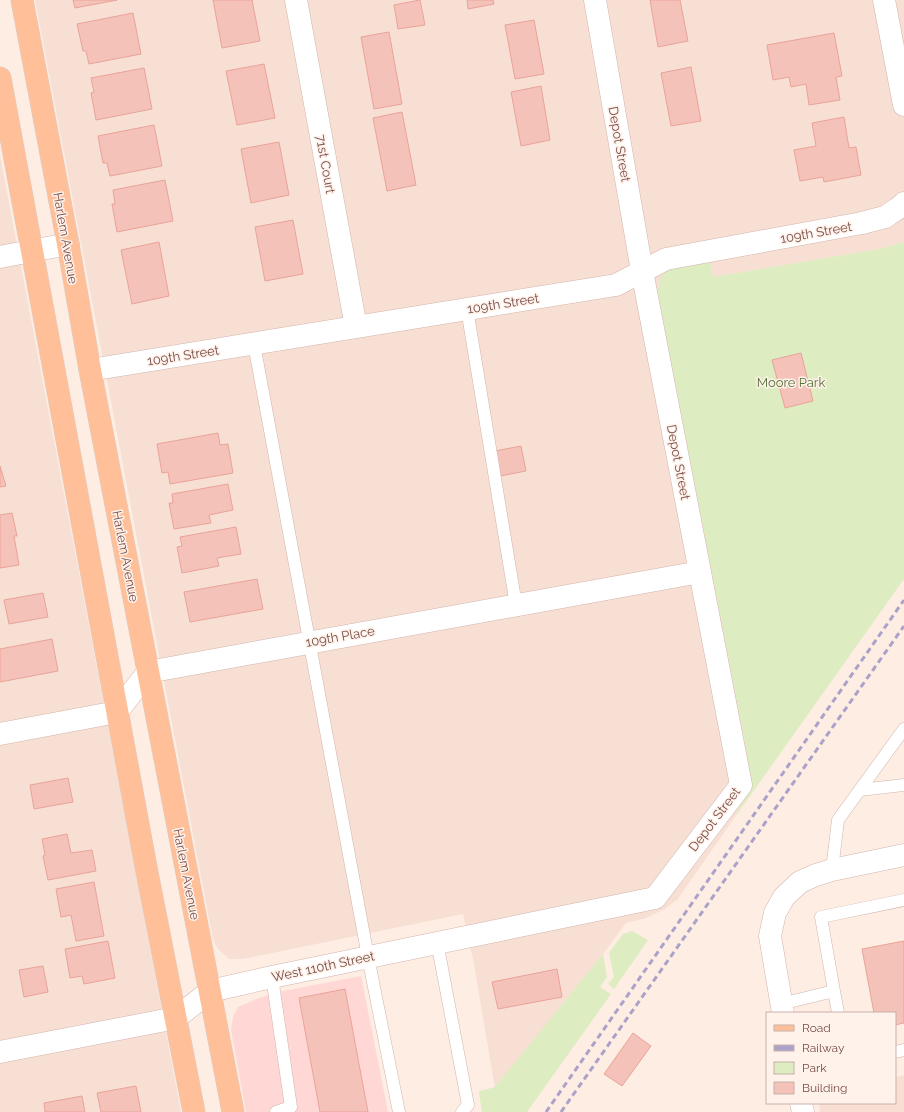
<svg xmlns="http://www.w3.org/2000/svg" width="904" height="1112" font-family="Raleway,sans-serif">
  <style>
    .residential { fill: #f8dfd4 }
    .commercial { fill: #ffd8d6 }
    .green { fill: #ddecc1 }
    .building { fill: #f5c2b9; stroke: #e9a398 }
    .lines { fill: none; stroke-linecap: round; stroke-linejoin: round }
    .lane-casing { stroke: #d2b4ab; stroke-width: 13 }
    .street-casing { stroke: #d2b4ab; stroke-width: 23 }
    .primary-casing { stroke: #d9cdcb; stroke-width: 23 }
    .lane { stroke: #fff; stroke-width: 12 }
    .street { stroke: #fff; stroke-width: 22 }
    .primary { stroke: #ffc099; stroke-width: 22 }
    .rail { stroke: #aca1c8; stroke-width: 3; stroke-dasharray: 6 4; stroke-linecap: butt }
    .labels { text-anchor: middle; stroke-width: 3; stroke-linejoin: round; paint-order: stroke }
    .street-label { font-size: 13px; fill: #784d47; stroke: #fff2eb }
    .park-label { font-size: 13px; fill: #587339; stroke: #fff2eb }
  </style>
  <rect width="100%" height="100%" fill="#feede3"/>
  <path class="residential" d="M35,0h869v242l-25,7 -166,28 -3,-16 -51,22 -1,11 90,465 1,19 -4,20 -12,22 -56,80 -12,9 -19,9 -20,5 -23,31 -108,134 -21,-124 -11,-50 -220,45h-14l-11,-10 -5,-9z
    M0,155l65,344 116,613h-181z
    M904,1075v37h-84l-1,-9h76v-26z"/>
  <path class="commercial" d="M361,976l27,136h-142l-15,-82 2,-13 5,-10 18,-8 27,-8z"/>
  <path class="green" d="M904,242v337l-171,241 12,-22 4,-20 -1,-19 -90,-465c1,-22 8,-25 27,-28 9,-2 17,-4 25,-5l3,16 166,-28z
    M632,931l16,9 -34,49 -6,-5 6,-7 -5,-24 14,-19z
    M603,954l4,23 -7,10 11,7 -84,118h-45l-3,-19 1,-2 15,-4z"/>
  <path class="building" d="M73,0h44l-42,8z
    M213,0h39l8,41 -38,7z
    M420,0l5,25 -27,4 -4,-24z
    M467,0h26l1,4 -26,5z
    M650,0h30l8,41 -30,6z
    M133,13l8,41 -52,10 -3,-13h-3l-6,-27z
    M534,20l10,54 -29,5 -10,-54z
    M389,32l13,72 -28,5 -13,-72z
    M834,33l8,43 -6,1 4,23 -31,5 -3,-21 -15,3 -2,-10 -16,3 -6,-35z
    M264,64l11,54 -38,7 -11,-54z
    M691,67l10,54 -30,5 -10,-53z
    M144,68l8,41 -56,11 -5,-27 3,-1 -3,-14z
    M541,86l9,54 -29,6 -10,-54z
    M402,112l14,73 -29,6 -14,-73z
    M844,117l5,31 7,-1 5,28 -37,7 -1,-5 -23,4 -6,-31 22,-4 -4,-23z
    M154,125l8,41 -52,10 -3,-13h-4l-5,-27z
    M279,142l10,53 -38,8 -10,-54z
    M165,180l8,41 -56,11 -5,-28h3l-2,-14z
    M293,220l10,54 -38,7 -10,-54z
    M159,242l10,54 -37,8 -11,-54z
    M801,353l12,48 -28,7 -13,-48z
    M218,433l2,12 8,-1 5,29 -63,11 -2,-12 -6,1 -5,-29z
    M521,446l5,25 -26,5 -5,-25z
    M0,466l6,20 -6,1z
    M228,484l5,26 -24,5 2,8 -37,6 -5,-26h4l-1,-9z
    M12,513l5,23h-3l5,29 -19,3v-53z
    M236,527l5,27 -24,4 2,8 -37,7 -5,-26 5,-1 -2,-9z
    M257,579l6,30 -73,13 -6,-30z
    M43,593l5,24 -39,7 -5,-24z
    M52,639l6,32 -58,11v-33z
    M68,778l5,24 -39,7 -4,-24z
    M67,834l4,19 21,-3 4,21 -48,9 -5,-24 2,-1 -3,-16z
    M94,882l10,54 -28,5 -5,-26 -10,2 -5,-28z
    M108,941l7,37 -31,6 -2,-8 -12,2 -5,-29z
    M904,941v82l-9,2v-12h-21l-12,-64z
    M43,966l5,26 -24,5 -5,-27z
    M557,969l5,28 -64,12 -6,-27z
    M345,989l23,123h-48l-21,-114z
    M633,1033l18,13 -29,40 -18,-12z
    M136,1086l5,26h-40l-4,-19z
    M82,1096l3,16h-40l-1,-9z"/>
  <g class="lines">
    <defs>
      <path id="lane" d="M467,309l49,296
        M254,344l114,613 31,155
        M860,790l44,-5
        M832,870l6,-50 66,-91
        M437,942l31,163 -6,7
        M272,977l19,130 -15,5
        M834,991l-13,-74 83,-17
        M781,1004l53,-13 4,22
        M895,1052l9,-2"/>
      <path id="street" d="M296,0l60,327
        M884,0l20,105
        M0,257l68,-13
        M90,370l526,-85 50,-26 196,-36 23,-6 15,-10 4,-4
        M0,734l117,-22 31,-40 552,-100
        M783,1013l-13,-77 5,-23 9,-16 16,-15 16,-7 16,-5 72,-15
        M0,1052l176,-34 34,-27 62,-14 383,-79 86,-113 -99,-514 -47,-271
        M801,1103l2,9"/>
      <path id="primary" d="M22,0l46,244 22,126 143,742
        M0,78l146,789 48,245"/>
    </defs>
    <use href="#lane" class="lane-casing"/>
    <use href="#street" class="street-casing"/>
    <use href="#primary" class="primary-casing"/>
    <use href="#lane" class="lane"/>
    <use href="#street" class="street"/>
    <use href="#primary" class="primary"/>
    <path class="rail" d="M546,1112l358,-512
      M561,1112l343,-486"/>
  </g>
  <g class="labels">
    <g class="street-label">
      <text transform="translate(620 144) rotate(80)" y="5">Depot Street</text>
      <text transform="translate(326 164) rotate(80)" y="5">71st Court</text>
      <text transform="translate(816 232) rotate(-10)" y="5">109th Street</text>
      <text transform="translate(66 238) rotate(80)" y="5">Harlem Avenue</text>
      <text transform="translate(503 303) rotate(-9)" y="5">109th Street</text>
      <text transform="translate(183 355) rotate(-9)" y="5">109th Street</text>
      <text transform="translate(679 462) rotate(79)" y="5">Depot Street</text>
      <text transform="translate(126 556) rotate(79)" y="5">Harlem Avenue</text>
      <text transform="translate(340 636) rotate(-10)" y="5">109th Place</text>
      <text transform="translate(714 819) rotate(-53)" y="5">Depot Street</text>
      <text transform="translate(187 874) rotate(79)" y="5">Harlem Avenue</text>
      <text transform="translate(323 966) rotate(-12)" y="5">West 110th Street</text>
    </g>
    <g class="park-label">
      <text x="791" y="387">Moore Park</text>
    </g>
  </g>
  <rect x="766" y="1012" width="130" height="92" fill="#fff2eb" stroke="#c9b0a9"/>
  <rect x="774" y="1025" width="20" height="6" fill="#ffc099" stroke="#c9b0a9"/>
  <text x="802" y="1032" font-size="12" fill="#784d47">Road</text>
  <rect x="774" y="1045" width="20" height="6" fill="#aca1c8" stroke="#c9b0a9"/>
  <text x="802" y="1052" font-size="12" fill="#784d47">Railway</text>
  <rect x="774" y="1062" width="20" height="12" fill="#ddecc1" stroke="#c9b0a9"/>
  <text x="802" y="1072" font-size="12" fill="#784d47">Park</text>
  <rect x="774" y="1082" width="20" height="12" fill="#f5c2b9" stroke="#c9b0a9"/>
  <text x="802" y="1092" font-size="12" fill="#784d47">Building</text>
</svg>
